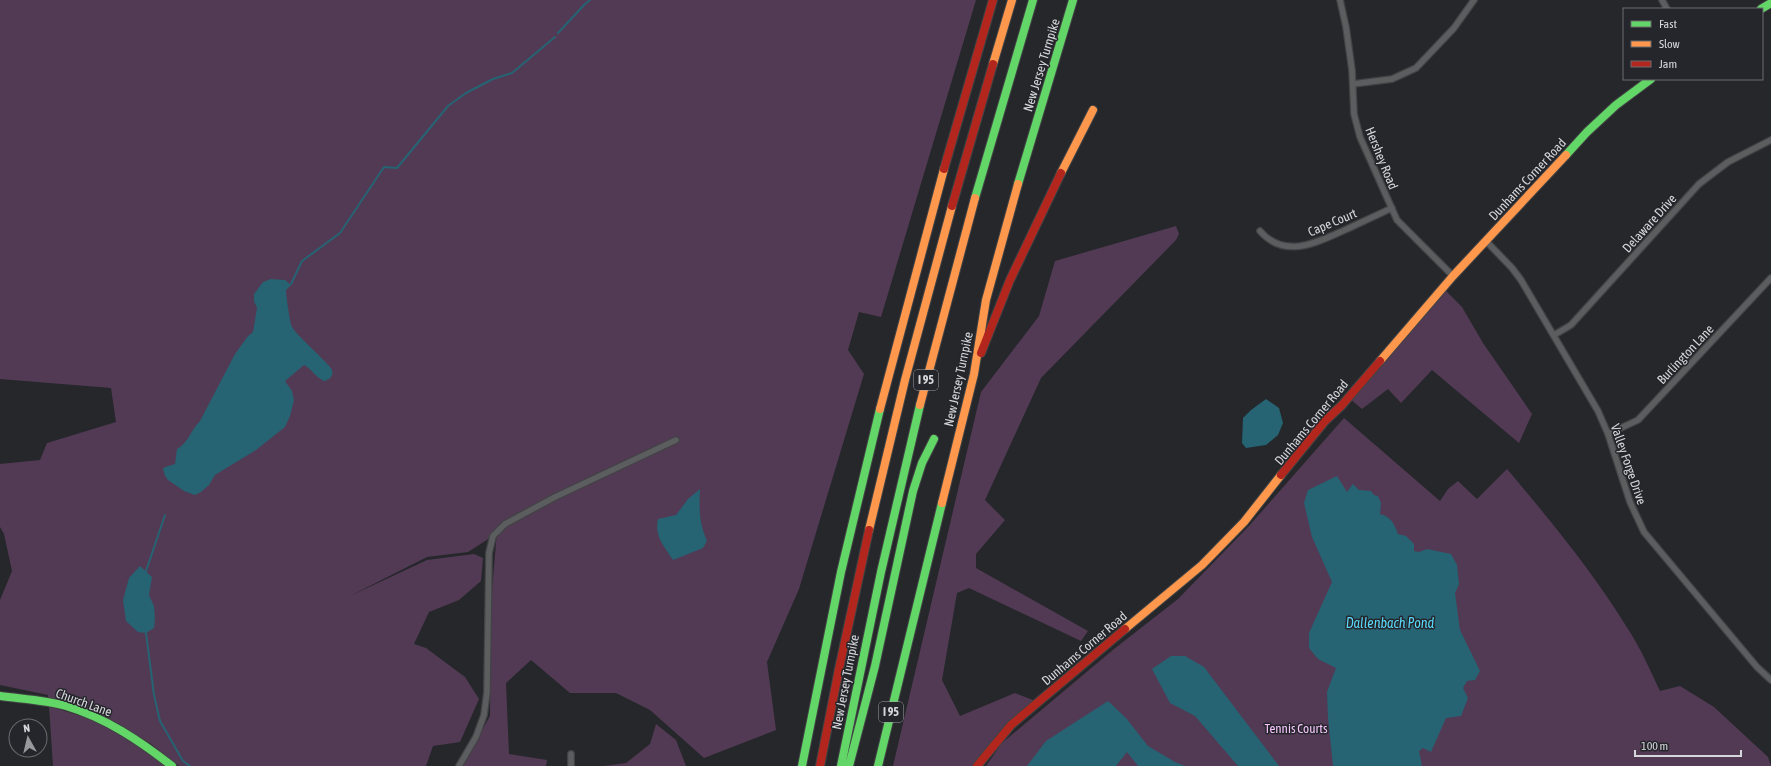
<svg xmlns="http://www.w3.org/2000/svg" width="1771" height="766" font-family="'Asap Condensed',sans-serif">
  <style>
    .green { fill: #523a55 }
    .water { fill: #266373 }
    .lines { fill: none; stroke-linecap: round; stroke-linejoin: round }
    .stream { stroke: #266373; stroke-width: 2 }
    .street-casing { stroke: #424345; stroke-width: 8 }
    .fast-casing { stroke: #424345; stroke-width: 10 }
    .slow-casing { stroke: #424345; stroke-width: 10 }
    .jam-casing { stroke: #424345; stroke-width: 10 }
    .street { stroke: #5c5d5e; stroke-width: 5.5 }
    .fast { stroke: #63d668; stroke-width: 8 }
    .slow { stroke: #ff974d; stroke-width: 8 }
    .jam { stroke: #b3261e; stroke-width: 8 }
    .labels { text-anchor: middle; stroke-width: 3; stroke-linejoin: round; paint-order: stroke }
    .shield { fill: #24262b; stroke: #a1a2a6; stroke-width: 1 }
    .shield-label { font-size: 12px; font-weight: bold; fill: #d6d7db }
    .street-label { font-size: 13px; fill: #d6d7db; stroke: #24262b }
    .park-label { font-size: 13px; fill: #f8c4fe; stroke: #24262b }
    .water-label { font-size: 14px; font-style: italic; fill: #59d8f9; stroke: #24262b }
  </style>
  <rect width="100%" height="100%" fill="#25272a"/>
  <path class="green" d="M0,0h976l-95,317 -22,-5 -11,38 16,24 -65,215 -32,73 9,68 -72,28 -54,-48 -34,-17h-46l-39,-33 -25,23 3,71 38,6 -1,6h-84l28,-50 1,-114 6,-71 -4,5 -25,16 -41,5 -77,39 77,-36 47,-6 9,4 -2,23 -22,19 -30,12 -15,32 12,4 39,29 14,22 -19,43 -27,4 -7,20h-247l-29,-23 -48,-27 -54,-17v-4l-48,-10v-85l12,-29 -8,-37 -4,-7v-63l40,-4 7,-17 69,-21 -5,-34 -111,-9z
    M1176,226l3,8 -3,6 -135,138 -56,122 20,20 -29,34v14l112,63 -7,10 -112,-53 -12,5 -15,87 18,36 55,-23 23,9 -61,64h-84l88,-374 58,-76 16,-55z
    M1443,288l19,19 21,36 49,71 -13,29 -87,-73 -31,33 -13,-14 -26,20 -14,-12z
    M1344,418l96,83 8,-12 10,-8 19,18 30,-30c43,51 86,103 121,160 13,20 22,41 32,62l20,-5 34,21 54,50 3,9h-785l16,-23 112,-94 64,-50 70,-72z
    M49,706l44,14 28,14 45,32h-113z
    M656,724l20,16 10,26h-82l22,-3 24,-19z"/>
  <path class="water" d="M271,279l14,1 6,5 -5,5c0,6 4,33 6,37 6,10 38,37 40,43 2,6 -3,10 -8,11 -9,-4 -13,-13 -20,-16l-19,16 7,10 2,9 -4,16 -5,11 -29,23 -41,25 -6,10 -8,7 -6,3 -11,-4 -16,-11 -3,-4 -2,-7 2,-2 10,-3 2,-15c11,-6 14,-19 23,-28l35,-67 13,-18 5,-4 4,-24 -3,-7v-7l9,-12z
    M1266,399l13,9 4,15 -5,12 -12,10 -20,3 -4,-5 1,-25 8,-8z
    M1337,476l10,16 6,-8 6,6 12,1 3,4 4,1 3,7 -1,11c11,3 14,9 18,20l8,2 8,8v7l5,1 8,-3 24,5 6,11 2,19 -4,9 5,37 20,41 -5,9 -8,1 -4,7 5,10 -7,18 -15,2 -15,34 -8,-4 -4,3 3,15h-89l-5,-48 -1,-26 9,-24 -18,-9 -9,-11v-15l23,-51 -20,-45 -8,-34 4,-13z
    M700,489c-1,20 -1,33 7,52l-4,7 -30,12c-9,-14 -19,-24 -15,-41l18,-4 12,-16z
    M140,566l12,11 -3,18 5,11 1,13 -1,9 -8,5 -8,-1 -12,-11 -3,-21 6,-22z
    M1171,656h14l19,11 75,99h-41l-43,-50 -25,-13 -18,-34z
    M1108,701l18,17 22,28 27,16 10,4h-47l-11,-14 -11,14h-89l19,-25z"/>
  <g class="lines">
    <path class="stream" d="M558,33l27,-29 5,-4
      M291,284l11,-23 38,-28 44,-66 13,1 51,-62 18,-13 27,-14 19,-6 43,-36
      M146,571l19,-56
      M146,633l8,62 6,26 23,40 7,5"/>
    <defs>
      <path id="street" d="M1340,0l6,27 6,43 2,44 6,23 37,83 56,56
        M1662,0l5,9
        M1353,84l39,-5 24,-11 38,-40 20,-28
        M1260,231c25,29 58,11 87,-2 15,-7 30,-14 45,-21
        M1486,241l26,27 9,12 77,131 10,23 22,68 14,30 113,135 14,13
        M1554,335l17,-10 128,-141 29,-22 43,-22
        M1608,434l30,-14 133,-142
        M571,754v12
        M459,766l17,-29 8,-22 3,-23 2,-139 4,-17 12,-12 50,-27 121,-57"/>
      <path id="fast" d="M1761,9l10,-6
        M1566,155l21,-23 29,-27 35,-26
        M1018,184l55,-184
        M975,198l58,-198
        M0,696c22,3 45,4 66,10 40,12 74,35 106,60
        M802,766l39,-194 39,-163
        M841,766l40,-194 39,-167
        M849,766l26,-100 38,-175 9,-28 12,-24
        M878,766l64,-263"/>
      <path id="slow" d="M993,64l19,-64
        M1061,173l32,-63
        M1380,361l73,-85 113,-121
        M920,405l55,-207
        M880,409l64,-240
        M942,503l32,-129 12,-74 32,-116
        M869,530l36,-150 47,-174
        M1125,629l77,-64 42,-43 37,-47"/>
      <path id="jam" d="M944,169l49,-169
        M952,206l41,-142
        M981,353l29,-73 51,-107
        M1281,475l44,-54 17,-16 38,-44
        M820,766l19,-97 30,-139
        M977,766l34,-41 114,-96"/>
    </defs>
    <use href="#street" class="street-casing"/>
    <use href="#fast" class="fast-casing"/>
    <use href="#slow" class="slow-casing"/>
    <use href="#jam" class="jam-casing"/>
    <use href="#street" class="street"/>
    <use href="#fast" class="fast"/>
    <use href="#slow" class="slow"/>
    <use href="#jam" class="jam"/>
  </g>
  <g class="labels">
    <g class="shield">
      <rect x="914" y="370" width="24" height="20" rx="3"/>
      <rect x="879" y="702" width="24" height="20" rx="3"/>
    </g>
    <g class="shield-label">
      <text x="926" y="384">I 95</text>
      <text x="891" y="716">I 95</text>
    </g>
    <g class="street-label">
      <text transform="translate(1041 65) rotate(-73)" y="5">New Jersey Turnpike</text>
      <text transform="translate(1382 158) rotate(68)" y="5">Hershey Road</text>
      <text transform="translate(1527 179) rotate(-47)" y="5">Dunhams Corner Road</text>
      <text transform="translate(1332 222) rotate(-23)" y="5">Cape Court</text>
      <text transform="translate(1649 223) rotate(-48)" y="5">Delaware Drive</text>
      <text transform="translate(1685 354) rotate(-47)" y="5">Burlington Lane</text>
      <text transform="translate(958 379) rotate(-78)" y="5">New Jersey Turnpike</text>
      <text transform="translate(1311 422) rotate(-50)" y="5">Dunhams Corner Road</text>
      <text transform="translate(1629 464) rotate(71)" y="5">Valley Forge Drive</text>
      <text transform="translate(1084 648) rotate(-40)" y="5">Dunhams Corner Road</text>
      <text transform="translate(845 682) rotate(-79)" y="5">New Jersey Turnpike</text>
      <text transform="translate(84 702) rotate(20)" y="5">Church Lane</text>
    </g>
    <g class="park-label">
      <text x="1296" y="733">Tennis Courts</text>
    </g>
    <g class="water-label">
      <text x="1390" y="628">Dallenbach Pond</text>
    </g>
  </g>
  <rect x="1623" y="8" width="140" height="72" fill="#24262b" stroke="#6b6d71"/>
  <rect x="1631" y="21" width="20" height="6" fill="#63d668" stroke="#6b6d71"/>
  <text x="1659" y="28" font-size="12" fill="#d6d7db">Fast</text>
  <rect x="1631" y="41" width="20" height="6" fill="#ff974d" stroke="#6b6d71"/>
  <text x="1659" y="48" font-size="12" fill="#d6d7db">Slow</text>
  <rect x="1631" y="61" width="20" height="6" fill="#b3261e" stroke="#6b6d71"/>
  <text x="1659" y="68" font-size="12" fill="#d6d7db">Jam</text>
  <g transform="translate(28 738) rotate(352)"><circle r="19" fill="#24262b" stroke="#6b6d71"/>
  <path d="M0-3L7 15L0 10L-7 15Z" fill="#98999d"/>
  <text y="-6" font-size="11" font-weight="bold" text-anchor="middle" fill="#d6d7db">N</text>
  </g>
  <path d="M1635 750v6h106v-6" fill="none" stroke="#d6d7db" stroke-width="2"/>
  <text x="1641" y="750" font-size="12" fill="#d6d7db" stroke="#24262b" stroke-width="3" paint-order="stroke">100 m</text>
</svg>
